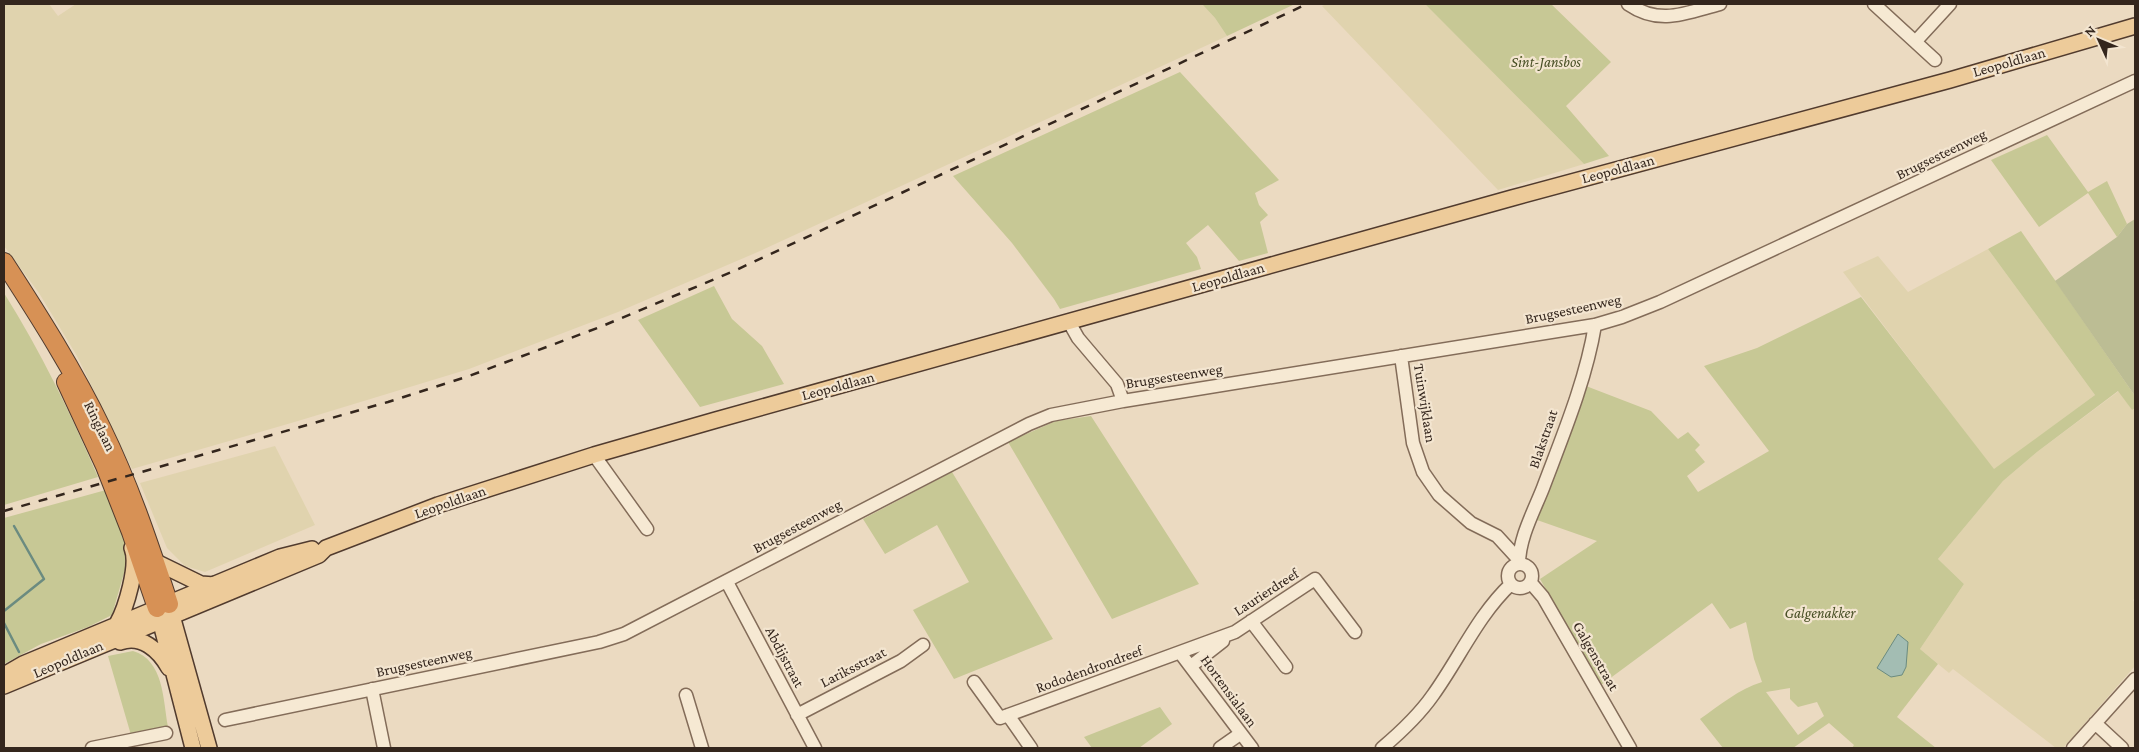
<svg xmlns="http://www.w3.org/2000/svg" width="2139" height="752" font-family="'Crimson Pro',serif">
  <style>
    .farmland { fill: #e0d3ae }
    .green { fill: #c7c895; fill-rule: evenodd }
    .cemetery { fill: #bcbd94 }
    .water { fill: #a3bdb3; stroke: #6b8b80 }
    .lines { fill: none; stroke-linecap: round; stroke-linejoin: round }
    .stream { stroke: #6b8b80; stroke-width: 2.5 }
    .minor-casing { stroke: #836c59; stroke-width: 15 }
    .major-casing { stroke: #513b2e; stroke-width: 18 }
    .highway-casing { stroke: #513b2e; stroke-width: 20 }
    .minor { stroke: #f6e9d3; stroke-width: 12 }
    .major { stroke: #edcb9a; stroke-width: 15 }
    .highway { stroke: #d79155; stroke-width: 18 }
    .rail { stroke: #34261d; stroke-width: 2.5; stroke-dasharray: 9 9; stroke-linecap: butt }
    .labels { text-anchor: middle; stroke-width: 4.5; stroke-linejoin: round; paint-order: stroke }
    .park-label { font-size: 15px; font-style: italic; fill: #484f25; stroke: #f3e5d0 }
    .street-label { font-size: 15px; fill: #34261d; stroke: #f3e5d0 }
  </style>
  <rect width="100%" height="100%" fill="#ebdac1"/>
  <path class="farmland" d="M4,4h45l9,12 18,-12h1126l13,14 12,18 -467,215 -142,61 -149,57 -171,52 -166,48 -55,-113 -38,-63 -35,-47z
    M1326,4h99l159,160 -86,26 -176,-184z
    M1988,249l107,146 -101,75 -151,-198 35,-16 30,36z
    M2119,391l13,19 3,-2v190l-2,2 2,3v63l-72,82h-7l-103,-79 -4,4 -29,-24 44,-65 -26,-25 65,-78 34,-29z
    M275,446l40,79 -110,47 -20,-6 -18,-18 -27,-65z"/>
  <path class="green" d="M1202,4h93l-68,32 -12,-18z
    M1425,4h126l60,58 -45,44 43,50 -25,8z
    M1180,72l99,108 -24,13 4,12 9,10 -8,7 8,31 -29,8 -31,-36 -22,18 11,14 4,12 -141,40 -6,-10 -42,-56 -59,-67z
    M2047,135l41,57 19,-11 20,43 -10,13 -29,-44 -49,34 -48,-67z
    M2021,231l114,165v12l-3,2 -14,-19 -81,61 -34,29 -65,78 26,25 -44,65 18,15 -41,53 39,31h-84l2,-3 -25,-22 -36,25h-70l-23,-29c20,-14 39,-30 62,-37l-8,-23 -8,-37 -16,7 -18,-26 -111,82 -61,-106 57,-38 -60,-21 49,-134 65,25 27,28 10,-7 12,13 -5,5 10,12 -18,14 11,16 71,-41 -65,-85 53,-18 104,-51 133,172 101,-74 -107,-146zM1790,688v11l8,8 19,-5 7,14 -26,19 -32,-43z
    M714,286l18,33 30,27 22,38 -84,23 -62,-87z
    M4,293c37,59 67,121 94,184l-94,28z
    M1091,416l108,168 -87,35 -104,-177 48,-21z
    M952,472l101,167 -99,40 -41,-69 56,-28 -32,-57 -52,29 -22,-35z
    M106,490l23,61 -3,15 -14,49 -24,12 -47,17 -37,20v-146z
    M133,651c31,9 30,49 35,76l-37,8 -23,-79z
    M1160,707l12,17 -33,24h-47l-8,-11z"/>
  <path class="cemetery" d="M2135,219v177l-80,-115 62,-44 10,-13z"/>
  <path class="water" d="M1898,634l10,8 -2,25 -4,8 -11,2 -14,-9z"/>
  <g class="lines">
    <path class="stream" d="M4,611l40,-32 -30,-53
      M4,623l15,29"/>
    <defs>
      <path id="minor" d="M1628,4c32,22 58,9 92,0
        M1874,4l61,56
        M1916,41l34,-37
        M1069,322l9,16 39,46 6,17
        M1401,356l12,87 10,29 16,23 32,28 26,13 22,24
        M594,455l53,74
        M1508 576a12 12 0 1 1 24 0a12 12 0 1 1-24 0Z
        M1519,564c0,-26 15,-53 24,-76 20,-53 43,-108 52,-163
        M727,582l88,166
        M1531,583l12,14 87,151
        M1251,621l35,46
        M1181,654l71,94
        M1191,666l32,-25
        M974,682l26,36 235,-86 80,-53 40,53
        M372,689l12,59
        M686,695l16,53
        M797,715l104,-54 22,-16
        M1008,715l23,33
        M225,720l374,-78 25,-8 405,-210 22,-9 72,-14 472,-76 27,-8 38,-15 475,-221
        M2095,723l27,25
        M92,748l74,-15
        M1220,748l20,-14
        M1382,748c19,-16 37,-33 51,-53 26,-36 45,-80 78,-111
        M2073,748l62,-69"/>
      <path id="major" d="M156,562l45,22 13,1
        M169,605l40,143
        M158,612l35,136
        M117,624c9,-16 22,-59 15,-76
        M120,642c21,-8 39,8 49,26
        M4,675l19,-11 257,-107 32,-8
        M4,686l315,-131 7,-7 112,-43 156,-50 122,-35 796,-222 438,-118 185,-54"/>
      <path id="highway" d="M4,262c35,54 70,109 98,167 28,57 47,115 67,175
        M66,382l39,84 26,66 26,76"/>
    </defs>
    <use href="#minor" class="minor-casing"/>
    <use href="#major" class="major-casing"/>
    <use href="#highway" class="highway-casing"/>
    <use href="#minor" class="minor"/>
    <use href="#major" class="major"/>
    <use href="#highway" class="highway"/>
    <path class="rail" d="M4,511l384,-109 81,-26 131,-49 134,-56 573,-267"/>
  </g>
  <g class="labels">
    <g class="park-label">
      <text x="1546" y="67">Sint-Jansbos</text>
      <text x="1820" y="618">Galgenakker</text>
    </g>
    <g class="street-label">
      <text transform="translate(2009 62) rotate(-16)" y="5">Leopoldlaan</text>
      <text transform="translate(1941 154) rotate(-26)" y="5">Brugsesteenweg</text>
      <text transform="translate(1618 169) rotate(-15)" y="5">Leopoldlaan</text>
      <text transform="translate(1228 277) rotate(-16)" y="5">Leopoldlaan</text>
      <text transform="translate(1573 309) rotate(-12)" y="5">Brugsesteenweg</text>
      <text transform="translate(1174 376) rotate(-9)" y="5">Brugsesteenweg</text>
      <text transform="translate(838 386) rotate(-15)" y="5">Leopoldlaan</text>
      <text transform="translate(1425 403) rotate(81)" y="5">Tuinwijklaan</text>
      <text transform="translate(100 426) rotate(64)" y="5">Ringlaan</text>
      <text transform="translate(1543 439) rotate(-71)" y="5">Blakstraat</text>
      <text transform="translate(450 502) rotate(-19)" y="5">Leopoldlaan</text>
      <text transform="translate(797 526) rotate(-28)" y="5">Brugsesteenweg</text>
      <text transform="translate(1266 592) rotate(-33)" y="5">Laurierdreef</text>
      <text transform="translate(1596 656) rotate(60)" y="5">Galgenstraat</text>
      <text transform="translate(785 657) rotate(62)" y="5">Abdijstraat</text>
      <text transform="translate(68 659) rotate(-23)" y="5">Leopoldlaan</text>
      <text transform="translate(424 662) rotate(-12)" y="5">Brugsesteenweg</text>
      <text transform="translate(853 667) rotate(-27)" y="5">Lariksstraat</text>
      <text transform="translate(1089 669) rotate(-20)" y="5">Rododendrondreef</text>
      <text transform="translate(1229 691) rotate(54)" y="5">Hortensialaan</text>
    </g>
  </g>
  <rect width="2139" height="752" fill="none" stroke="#34261d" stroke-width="10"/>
  <g transform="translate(2099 40) rotate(314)" stroke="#f3e5d0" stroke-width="4" paint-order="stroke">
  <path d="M0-4L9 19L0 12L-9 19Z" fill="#34261d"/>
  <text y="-8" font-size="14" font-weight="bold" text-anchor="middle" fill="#34261d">N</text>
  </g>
</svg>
